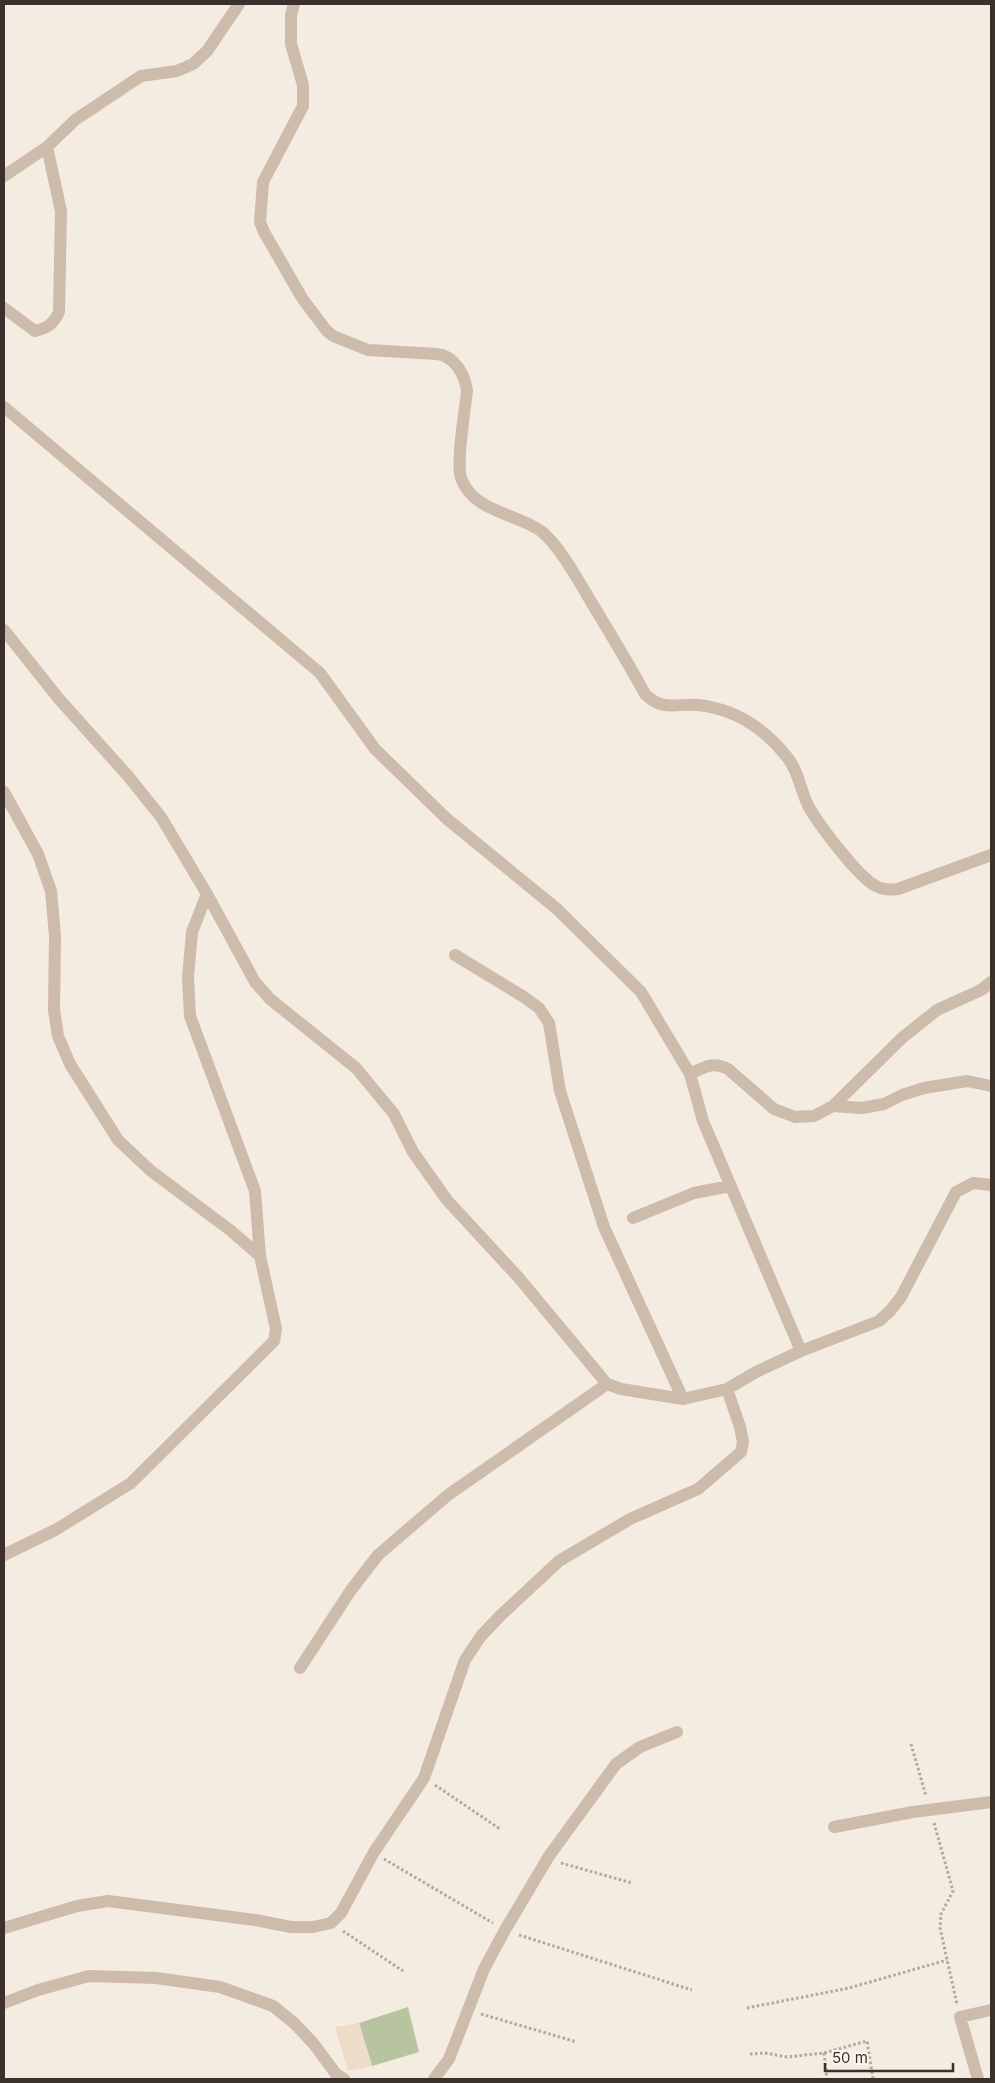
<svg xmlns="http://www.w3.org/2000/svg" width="995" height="2083" font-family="Inter,sans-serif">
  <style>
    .green { fill: #b8c4a0 }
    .plaza { fill: #ecdcc8 }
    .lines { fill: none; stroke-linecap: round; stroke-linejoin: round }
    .path { stroke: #b9a596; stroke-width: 3; stroke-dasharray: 2.5 2.5; stroke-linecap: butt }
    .street { stroke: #cdbbac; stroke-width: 12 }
  </style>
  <rect width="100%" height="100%" fill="#f4ebe1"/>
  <path class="green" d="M408,2007l11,45 -47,14 -13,-43z"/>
  <path class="plaza" d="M359,2023l13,43 -24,5 -13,-44z"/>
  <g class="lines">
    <path class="path" d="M911,1744l15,52
      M435,1785l65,44
      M934,1823l19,68 -12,23 -1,14 17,76
      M384,1859l109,64
      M561,1863l71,20
      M343,1931l60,40
      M519,1935l173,55
      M747,2008l102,-20 98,-28
      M481,2014l96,28
      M824,2053l3,26
      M750,2054l15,-1 22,4 37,-4 43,-12 6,38"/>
    <path class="street" d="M294,4l-3,11v29l12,41v21l-40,76 -3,40 4,10 38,66 24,32 7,6 35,14 69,4c18,2 28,21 30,37 -2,19 -11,71 -6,87 12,34 55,35 80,53 20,16 39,53 52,74 18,30 36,59 52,89 18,18 31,9 53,11 37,4 67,24 89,52 13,16 13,35 23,52 10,17 49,69 66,77 7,4 13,4 22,3l93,-34
      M4,176l43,-29 28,-27 66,-44 36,-5 16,-7 14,-13 32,-47
      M4,308l31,23c13,-3 18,-7 24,-19l2,-101 -14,-64
      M4,407l316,266 55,76 72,70 110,90 84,83 49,82 13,47 98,230 -45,21 -29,17 -44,10 -62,-10 -14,-5 -88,-106 -72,-78 -34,-48 -19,-38 -38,-46 -86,-69 -15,-17 -48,-88 -46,-77 -33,-41 -69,-77 -55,-69
      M4,792l34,62 13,37 4,45 -1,74 4,26 12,28 48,76 33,31 79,59 30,26
      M455,955l69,42 15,11 10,15 11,68 44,136 79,172
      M690,1074c14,-7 23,-13 38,-5l46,40 21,8 19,-1 19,-10 69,-68 35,-28 44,-20 10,-8
      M833,1106l29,2 22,-4 18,-9 22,-7 43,-7 24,5
      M633,1218l61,-25 36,-7
      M801,1351l78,-30 11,-10 11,-14 55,-105 17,-9 18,2
      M4,1555l53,-26 74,-46 143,-142 2,-12 -16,-73 -5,-65 -65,-175 -2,-39 4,-45 15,-38
      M300,1668l51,-78 27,-35 70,-60 159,-111
      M834,1827l79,-15 78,-10
      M4,1928l73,-22 31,-5 147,19 36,7h22l18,-4 10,-10 33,-61 50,-74 41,-118 16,-24 19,-20 59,-55 71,-42 68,-30 43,-37 2,-10 -3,-15 -13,-38
      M4,2003l34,-13 51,-14 67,2 64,9 53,19 21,17 19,20 23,31 8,5
      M434,2079l15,-20 35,-90 21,-39 44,-74 67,-92 24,-17 37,-15
      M978,2079l-18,-62 31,-7"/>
  </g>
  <rect width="995" height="2083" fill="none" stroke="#3b302b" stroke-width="10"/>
  <path d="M825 2063v8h128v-8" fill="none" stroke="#3b302b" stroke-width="2.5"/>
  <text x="832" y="2063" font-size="15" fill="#3b302b" stroke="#fbf5ee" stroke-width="4" paint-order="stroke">50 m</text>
</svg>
